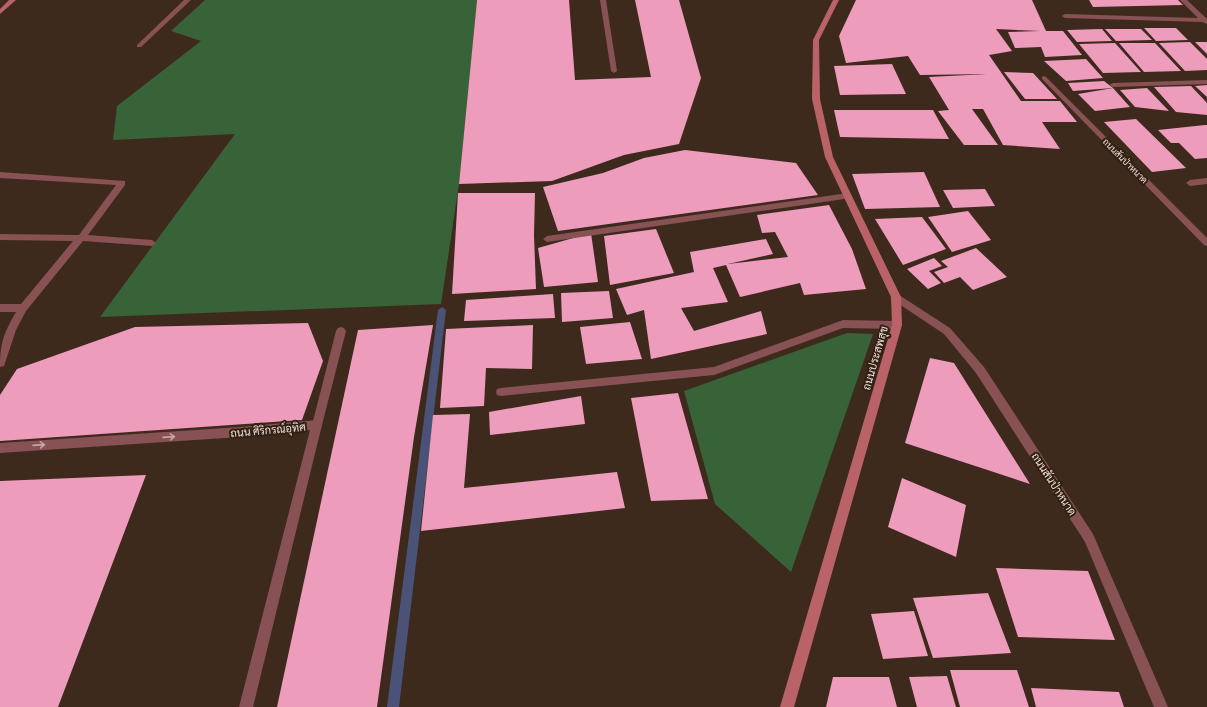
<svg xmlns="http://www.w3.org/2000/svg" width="1207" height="707" font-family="'Source Sans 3',Sarabun,sans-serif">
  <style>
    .green { fill: #386237 }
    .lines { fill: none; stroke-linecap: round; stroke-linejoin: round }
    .stream { fill: #4a5377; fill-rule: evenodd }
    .building { fill: #ed9cbc }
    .lane { fill: #885154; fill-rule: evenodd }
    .street { fill: #885154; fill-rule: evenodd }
    .secondary { fill: #b96368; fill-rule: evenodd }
    .oneway { stroke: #c5a6a3 }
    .labels { text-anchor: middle; stroke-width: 4; stroke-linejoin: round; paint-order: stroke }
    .far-street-label { font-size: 9px; fill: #eddfd7; stroke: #332014 }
    .street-label { font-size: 11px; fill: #eddfd7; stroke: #332014 }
  </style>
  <rect width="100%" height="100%" fill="#3e291d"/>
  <path class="green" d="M205,0h272l-18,184 -18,120 -341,13 135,-183 -122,6 4,-34 84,-65 -30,-10z
    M847,333l26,1 -82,238 -76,-68 -31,-113z"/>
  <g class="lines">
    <path class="stream" d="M442,307l4,3 -47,397h-12l51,-397z"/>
  </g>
  <path class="building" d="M477,0h92l6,80 76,-3 -16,-77h44l22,78 -22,66 -55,11 -72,26 -93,3z
    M856,0h176l14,31h17l19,24 -37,2 -4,-10 -26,1 -7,-16 32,-1 -44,-2 16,22 -23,4 32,46h39l17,21h-35l18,27 -57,-4 -20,-36h-11l26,36h-34l-26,-34 11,-1 -20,-33 58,-3 -67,1 -12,-19 -62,7 -7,-27z
    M1089,0h89l5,5 -90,2z
    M1144,28h32l12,12 -32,1z
    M1102,29l10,12 -35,1 -10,-12z
    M1105,29h36l11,11 -36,1z
    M1190,42l17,17v11l-22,1 -26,-28z
    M1195,42h12v12z
    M1115,43l26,29 -38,1 -24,-29z
    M1119,43h36l26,28 -37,1z
    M1086,59l17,19 -37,3 -22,-20z
    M892,64l14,30 -66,1 -6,-29z
    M1004,72l29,1 24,26h-32z
    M1104,81l9,7 -40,3 -5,-8z
    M1207,85v12l-12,-11z
    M1191,86l16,17v12l-31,-3 -22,-25z
    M1113,88l17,19 -35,4 -17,-17z
    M1147,88l22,23 -34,-4 -15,-17z
    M834,110h99l16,29 -109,-2z
    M1136,119l50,49 -34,4 -48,-50z
    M1205,125h2v33l-12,1 -16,-16h-8l-13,-13z
    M685,150l111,13 22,32 -260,36 -15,-44 60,-14 41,-15z
    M924,172l16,35 -75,2 -13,-35z
    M985,189l10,17 -42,2 -10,-18z
    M458,193h77l-1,42 2,54 -84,5z
    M829,205l23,44 14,40 -62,6 -4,-12 -60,14 -14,-32 -13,3 15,34 -47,6 13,23 67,-20 6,23 -116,25 -7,-49 -17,5 -11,-26 78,-17 -4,-20 76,-13 7,15 -45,10 60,-7 -13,-25 -13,1 -5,-18z
    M968,211l23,29 -39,12 -24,-35z
    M922,217l24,32 -43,16 -28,-46z
    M656,229l18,44 -64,12 -6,-49z
    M591,233l7,49 -54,5 -6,-39z
    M976,248l31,29 -34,13 -13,-13 -16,6 -10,-11 14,-5 -7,-6z
    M934,258l8,8 -13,5 12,12 -13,6 -21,-20z
    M609,291l4,27 -51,4 -1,-29z
    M553,294l2,24 -91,3 2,-21z
    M630,322l12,37 -56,5 -6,-37z
    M308,323l15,38 -21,59 -302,21v-46l17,-26 118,-42z
    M433,325l-19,112 -37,270h-100l81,-377z
    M533,325l-1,44 -46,-1 -2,38 -44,2 6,-79z
    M930,358l24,5 76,121 -125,-41z
    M678,393l30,106 -57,2 -20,-103z
    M581,396l4,28 -95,11 -1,-23z
    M470,414l-6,74 153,-16 8,36 -204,23 12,-116z
    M146,475l-88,232h-58v-226z
    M902,478l64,27 -10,52 -68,-30z
    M996,568l92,3 27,69 -97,-3z
    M988,593l23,60 -78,5 -20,-60z
    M914,611l14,45 -45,3 -12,-45z
    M950,670h67l12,37h-69z
    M947,676l9,31h-39l-8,-30z
    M833,677h56l8,30h-71z
    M1031,688l88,4 5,15h-88z"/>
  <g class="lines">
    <path class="lane" d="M600,0h6l11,71 -3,2 -3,-2z
      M0,172l125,9v4l-37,50 64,5 4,3 -4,3 -69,-5 -57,70 -10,19 -12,36 -4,1c0,-25 4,-34 16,-55h-16v-8h21l52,-63 -73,-1v-6l79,1 37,-50 -116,-7z
      M1207,178v6l-17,2 -4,-3 4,-3z
      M341,327l3,1 2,3 -24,94 -1,3 -4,2 -4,-2 -1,-3 24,-94 2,-3z"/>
    <path class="street" d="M184,0h7l-50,47h-4v-2z
      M1180,0h7l20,19v5l-5,-2 -137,-4 -3,-2 3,-2 133,4z
      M1044,76l2,1 161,161v8l-3,-1 -162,-166v-2z
      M1207,80v4l-94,3 -4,-2 4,-2z
      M848,193l4,3 -1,2 -304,44 -4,-3 4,-3z
      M896,293l54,35 34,39 109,167 75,173h-14l-69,-165 -109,-169 -32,-39 -51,-34 -2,-3z
      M843,320l54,1 3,1 2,3 -2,3 -3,1 -54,-1 -129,47 -213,21 -4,-1 -1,-3 1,-3 4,-1 213,-21z
      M317,420l4,2 1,3 -69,282h-14l71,-277 -70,7 -240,16v-10l240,-16z"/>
    <path class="secondary" d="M9,0h7l-16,14v-5z
      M833,0h6l-20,40 1,59 13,58 68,140 1,28 -108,382h-14l112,-382 -1,-28 -66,-140 -13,-58 1,-59z"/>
  </g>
  <defs><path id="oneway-shaft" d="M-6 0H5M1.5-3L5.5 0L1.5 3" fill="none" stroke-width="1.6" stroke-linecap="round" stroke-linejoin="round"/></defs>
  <g class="oneway">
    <use href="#oneway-shaft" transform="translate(169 437) rotate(-4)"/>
    <use href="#oneway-shaft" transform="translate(39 445) rotate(-4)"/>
  </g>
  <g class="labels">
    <g class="far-street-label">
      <text transform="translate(1125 161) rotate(45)" y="3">ถนนสันป่าหนาด</text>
    </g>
    <g class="street-label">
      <text transform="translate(875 358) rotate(-74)" y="4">ถนนประสพสุข</text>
      <text transform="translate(268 430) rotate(-5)" y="4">ถนน ศิริกรณ์อุทิศ</text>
      <text transform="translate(1054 484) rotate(57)" y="4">ถนนสันป่าหนาด</text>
    </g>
  </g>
</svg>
